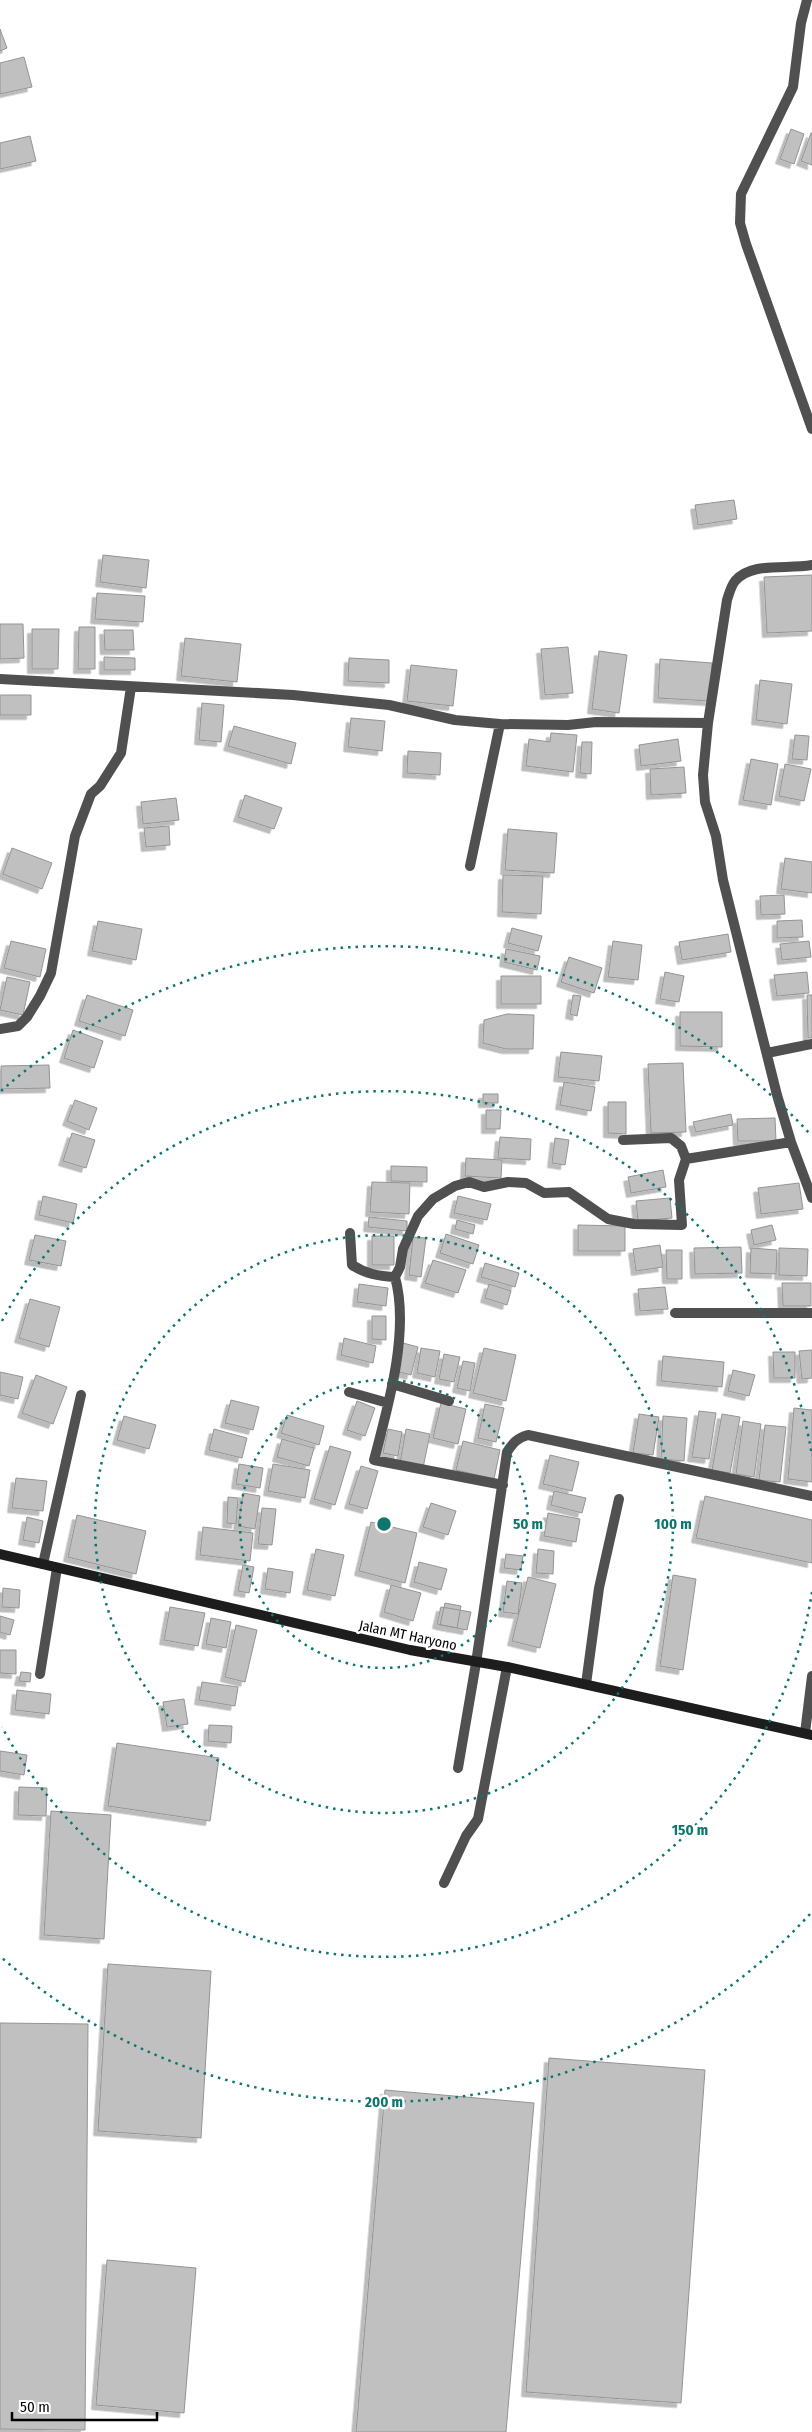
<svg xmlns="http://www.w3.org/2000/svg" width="812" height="2432" font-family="'Fira Sans Condensed',sans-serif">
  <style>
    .building { fill: #c0c0c0; stroke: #949494; filter: url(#shadow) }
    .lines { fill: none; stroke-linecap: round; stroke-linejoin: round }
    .street { stroke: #505050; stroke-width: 10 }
    .secondary { stroke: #1d1d1d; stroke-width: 10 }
    .ring { fill: none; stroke: #0f766e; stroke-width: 2.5; stroke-dasharray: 2.5 5 }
    .labels { text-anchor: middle; stroke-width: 5; stroke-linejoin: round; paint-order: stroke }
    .street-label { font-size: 14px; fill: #000; stroke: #fff }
    .centre { fill: #0f766e; stroke: #fff; stroke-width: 2.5 }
    .ring-label { font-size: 15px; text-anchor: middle; font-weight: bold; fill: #0f766e; stroke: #fff; stroke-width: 5; stroke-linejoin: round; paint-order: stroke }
  </style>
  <defs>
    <filter id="shadow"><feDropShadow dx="-4.5" dy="4.5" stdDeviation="0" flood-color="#0004"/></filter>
  </defs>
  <rect width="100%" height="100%" fill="#fff"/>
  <path class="building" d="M0,29l7,19 -7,3z
    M24,57l8,30 -32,7v-31z
    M791,129l13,5 -10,30 -14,-5z
    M811,133h1v32l-11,-4z
    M30,136l6,25 -36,8v-26z
    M734,500l3,19 -39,6 -3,-20z
    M103,555l46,5 -3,28 -46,-6z
    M812,575v56l-45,2 -3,-56z
    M97,593l48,3 -2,26 -48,-3z
    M0,624h23l1,34 -24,1z
    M79,627h16v42h-17z
    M32,629h27l-1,40h-26z
    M104,630h29l1,20h-29z
    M185,638l56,6 -4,38 -56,-6z
    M568,647l5,46 -28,2 -4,-46z
    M599,651l28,4 -8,58 -27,-4z
    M104,657l31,1v12h-31z
    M349,658l40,2v23l-41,-2z
    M660,659l52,4 -2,38 -52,-3z
    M411,665l46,5 -4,36 -46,-5z
    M760,680l32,4 -5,40 -31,-4z
    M0,695h31v20h-31z
    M202,703l22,2 -3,37 -22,-2z
    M351,718l34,3 -3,30 -34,-4z
    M234,726l62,17 -5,21 -63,-18z
    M551,733l26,2 -4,37 -47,-6 3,-27 21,3z
    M795,735l14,1 -2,24 -15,-1z
    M678,739l3,22 -40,5 -2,-21z
    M582,742h10l-1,32 -11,-1z
    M408,751l33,2 -1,22 -33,-2z
    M751,759l27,5 -7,41 -28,-5z
    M785,764l26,5 -7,32 -25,-5z
    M684,767l2,26 -35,2 -1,-26z
    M245,795l37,13 -8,21 -36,-12z
    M176,798l3,22 -36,4 -2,-22z
    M169,826l1,19 -24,2 -2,-19z
    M508,829l49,4 -3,40 -49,-3z
    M12,848l40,15 -10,26 -39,-15z
    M785,858l27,4v31l-31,-4z
    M503,875l40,1 -2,38 -39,-2z
    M784,895l1,19 -24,1 -1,-19z
    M802,920l1,17 -26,1v-17z
    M98,921l44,8 -6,31 -44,-9z
    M512,928l30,8 -4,15 -30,-8z
    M728,934l3,18 -49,8 -3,-18z
    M11,941l35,8 -6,28 -36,-9z
    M613,941l29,4 -4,35 -30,-3z
    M809,941l2,16 -29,3 -2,-16z
    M506,949l34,7 -3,14 -33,-8z
    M569,957l33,11 -8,25 -33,-11z
    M665,972l19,4 -5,26 -19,-3z
    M807,972l2,21 -32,3 -3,-21z
    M501,976h40v28h-40z
    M7,977l23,5 -7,33 -23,-5z
    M87,995l46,15 -8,26 -46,-15z
    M573,995l8,1 -4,20 -7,-2z
    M807,995h5v43h-4z
    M680,1012h42v35l-42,-1z
    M507,1014l27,1 -1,34h-27l-23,-6 1,-23z
    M73,1030l30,11 -9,27 -30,-10z
    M561,1052l41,4 -3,25 -41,-4z
    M683,1063l3,69 -35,1 -3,-69z
    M49,1065l1,23 -49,1v-23z
    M564,1082l31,5 -4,24 -31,-6z
    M483,1094h15v9h-15z
    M75,1100l22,8 -8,22 -22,-9z
    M608,1102h18v32l-18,-1z
    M486,1110h15l-1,19h-14z
    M731,1114l2,11 -37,7 -3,-10z
    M775,1118l1,23h-38l-1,-22z
    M72,1133l23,7 -9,28 -23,-7z
    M500,1137l31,2 -1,21 -32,-2z
    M555,1138l14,2 -4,25 -13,-2z
    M466,1158l36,2 -1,18 -36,-2z
    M391,1166l36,1v15l-36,-1z
    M663,1170l3,17 -35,6 -3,-16z
    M372,1182l38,1 -1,31 -39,-2z
    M799,1183l4,26 -42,5 -3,-26z
    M43,1196l34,8 -4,19 -34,-8z
    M458,1196l33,8 -4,16 -33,-7z
    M670,1198l2,20 -34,3 -2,-20z
    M369,1217l38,4v10l-39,-4z
    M457,1220l18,5 -2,9 -18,-5z
    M578,1225l47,1v25h-47z
    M772,1225l4,15 -22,5 -3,-15z
    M446,1234l33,11 -6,19 -33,-11z
    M35,1235l31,6 -5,25 -32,-6z
    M372,1236h22v29h-22z
    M413,1237l13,1 -5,39 -12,-2z
    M660,1245l3,22 -27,4 -3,-22z
    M741,1247l1,26 -47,1 -1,-26z
    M751,1248l26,2 -1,24 -26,-1z
    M779,1248l29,1 -1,27 -28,-1z
    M666,1250h16v29h-15z
    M433,1260l33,10 -8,23 -33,-10z
    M485,1263l34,10 -4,14 -34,-10z
    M782,1283h29v23h-28z
    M359,1284l29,4 -2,18 -29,-4z
    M489,1284l22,7 -4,14 -22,-7z
    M665,1287l3,22 -28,2 -2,-22z
    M30,1299l30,8 -11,40 -30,-9z
    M372,1316h14v24l-14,-1z
    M344,1338l32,8 -3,17 -32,-8z
    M403,1343l15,4 -7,28 -16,-4z
    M421,1348l19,3 -5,26 -18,-4z
    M484,1348l32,7 -10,46 -33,-8z
    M812,1350v28l-10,1 -3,-28z
    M773,1352h22v26h-21z
    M444,1354l16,3 -6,25 -15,-3z
    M663,1356l61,6 -2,25 -61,-6z
    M463,1361l12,2 -5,28 -13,-3z
    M733,1370l22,5 -6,21 -21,-5z
    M0,1372l23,5 -5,22 -18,-4z
    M36,1375l31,12 -14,37 -31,-11z
    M231,1400l28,7 -6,23 -28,-7z
    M357,1401l18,7 -10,28 -18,-6z
    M441,1403l25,6 -8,35 -25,-6z
    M485,1404l19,4 -8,34 -18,-4z
    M794,1408l18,2v72l-24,-3z
    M699,1411l17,2 -7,46 -17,-2z
    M639,1414l20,3 -6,38 -20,-2z
    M722,1414l18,3 -10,56 -18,-3z
    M287,1415l37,11 -5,19 -38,-12z
    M124,1416l32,9 -7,24 -32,-9z
    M663,1416l24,2 -3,43 -23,-2z
    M743,1421l18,3 -7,53 -18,-3z
    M765,1425l21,2 -6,55 -21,-2z
    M214,1429l33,9 -5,20 -33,-8z
    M388,1429l14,3 -4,24 -15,-3z
    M406,1429l24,5 -7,34 -23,-5z
    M282,1439l32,9 -5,18 -32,-9z
    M463,1441l37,9 -6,29 -38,-9z
    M330,1446l21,6 -16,53 -21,-6z
    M550,1455l29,7 -7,29 -29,-7z
    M239,1464l24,4 -3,20 -24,-4z
    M273,1464l37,6 -5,28 -37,-7z
    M361,1466l17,5 -11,38 -18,-5z
    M16,1478l31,3 -4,30 -31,-3z
    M554,1491l32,7 -4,15 -31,-8z
    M243,1493l17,3 -5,33 -17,-3z
    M705,1496l107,24v43l-116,-25z
    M228,1497l10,1 -2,26 -9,-1z
    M431,1503l25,8 -8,24 -25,-8z
    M262,1508l14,1 -4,36 -14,-1z
    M548,1513l32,6 -4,23 -32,-6z
    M77,1515l69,16 -10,43 -68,-17z
    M27,1517l16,4 -4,22 -16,-3z
    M371,1522l46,11 -12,50 -46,-12z
    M203,1527l50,6 -3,28 -50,-6z
    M316,1549l28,6 -9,41 -28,-6z
    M538,1549l16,2 -1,23 -17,-1z
    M506,1554l17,2 -2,14 -17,-2z
    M419,1562l28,7 -6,21 -27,-8z
    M243,1565l11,2 -5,26 -11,-2z
    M268,1568l25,4 -3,21 -25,-4z
    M673,1575l23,4 -13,91 -23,-4z
    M528,1577l28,7 -16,64 -28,-7z
    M507,1581l15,2 -4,31 -15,-2z
    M391,1585l30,8 -8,28 -29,-9z
    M3,1588l17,2 -1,18 -17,-1z
    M445,1603l16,3 -4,22 -17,-3z
    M170,1607l35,6 -7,33 -34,-6z
    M441,1607l30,5 -4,18 -30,-6z
    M0,1616l14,4 -4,15 -10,-3z
    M211,1618l20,4 -5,26 -20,-4z
    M236,1625l21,5 -12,52 -20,-5z
    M0,1650h16v24l-16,-1z
    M21,1672l10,1 -1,9 -11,-1z
    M202,1682l36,5 -3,19 -36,-6z
    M17,1690l34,4 -2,20 -34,-4z
    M184,1699l4,25 -21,3 -4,-25z
    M209,1725l23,1 -1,17 -23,-2z
    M117,1743l102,15 -9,63 -102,-15z
    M0,1751l27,4 -3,20 -24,-4z
    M19,1787l28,1 -1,28 -28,-1z
    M51,1811l60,4 -7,124 -60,-4z
    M108,1964l103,7 -10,167 -103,-7z
    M0,2023l88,1 -3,406 -85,-1z
    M549,2058l156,12 -24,333 -155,-11z
    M385,2090l149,13 -28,329h-150z
    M107,2260l89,8 -12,145 -88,-8z"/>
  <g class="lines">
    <path class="street" d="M807,0l-6,23 -8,64 -52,107 -1,29 6,21 66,185
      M812,565c-24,5 -60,-4 -77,16 -4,5 -6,13 -8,19l-19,123 -5,52 2,27 11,34 7,44 54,215 14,47 21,56
      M0,679l293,16 96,10 66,15 45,4 68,1 28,-3 112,1
      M470,866l30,-142
      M0,1029l18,-3 9,-9 13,-21 11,-23 24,-137 16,-42 9,-8 21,-33 10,-66
      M767,1053l45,-9
      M623,1140l48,-2 10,8 5,13 105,-17
      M350,1233l2,32c14,9 26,11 43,12l5,-10 3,-18 15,-33 15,-17 22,-13 14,-4 15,5 24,-5 18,1 18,10 25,-1 39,27 26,5 48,1 -3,-45 7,-21
      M395,1277c15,54 -7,130 -21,183l129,25
      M675,1313h137
      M392,1384l57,17
      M349,1392l39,11
      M43,1564l38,-169
      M40,1674l17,-106
      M586,1684l13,-96 20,-89
      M805,1733l7,-57
      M458,1768l18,-105 31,-211c6,-9 10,-14 21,-17l284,61
      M444,1883l22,-47 12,-17 29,-152"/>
    <path class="secondary" d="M0,1554l410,96 97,17 305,68"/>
  </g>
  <g class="ring">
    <circle cx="384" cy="1524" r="144"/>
    <circle cx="384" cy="1524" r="289"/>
    <path d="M812 1592A433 433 0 0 1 2 1727M2 1321A433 433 0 0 1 812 1456"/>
    <path d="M810 1914A578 578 0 0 1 1 1957M1 1091A578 578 0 0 1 810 1134"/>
  </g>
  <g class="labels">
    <g class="street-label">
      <text transform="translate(408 1635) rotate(12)" y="5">Jalan MT Haryono</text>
    </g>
  </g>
  <circle cx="384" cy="1524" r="8" class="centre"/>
  <g class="ring-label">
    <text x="528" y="1529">50 m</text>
    <text x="673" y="1529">100 m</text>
    <text x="690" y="1835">150 m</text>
    <text x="384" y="2107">200 m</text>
  </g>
  <path d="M12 2412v8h145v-8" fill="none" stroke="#000000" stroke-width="2.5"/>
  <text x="20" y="2412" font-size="15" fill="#000000" stroke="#ffffff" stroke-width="4" paint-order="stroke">50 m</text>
</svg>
